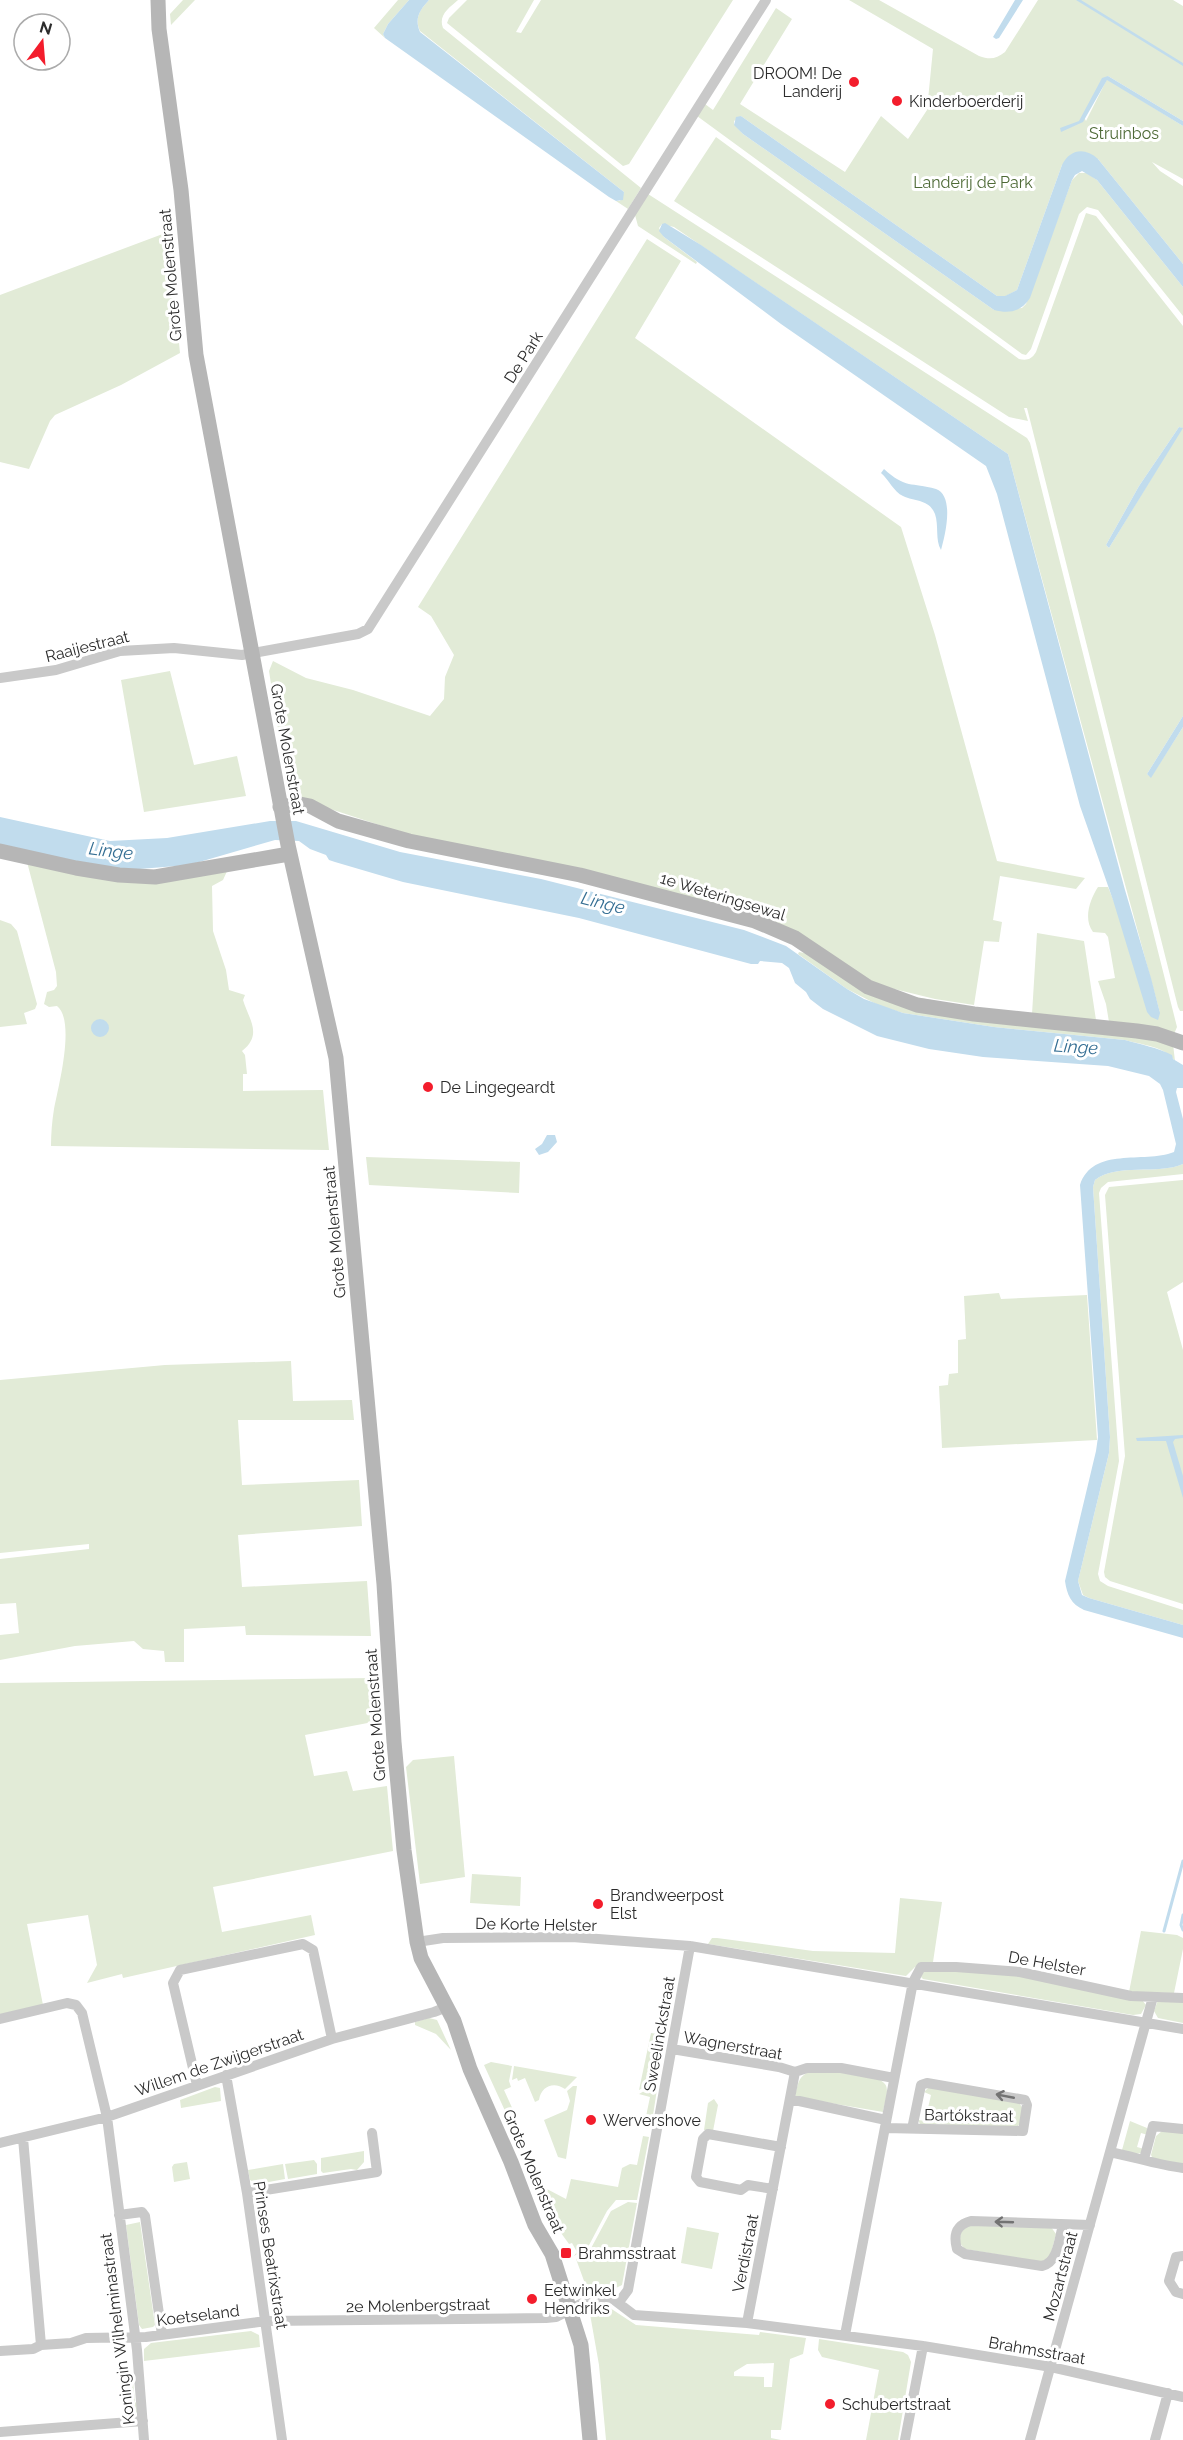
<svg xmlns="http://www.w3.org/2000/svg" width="1183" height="2440" font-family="Raleway,sans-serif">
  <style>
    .green { fill: #e2ebd7; fill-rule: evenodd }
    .water { fill: #c1dced }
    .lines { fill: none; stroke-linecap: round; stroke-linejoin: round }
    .stream { stroke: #c1dced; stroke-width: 3 }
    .street { stroke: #c9c9c9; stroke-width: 10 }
    .secondary { stroke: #b6b6b6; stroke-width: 15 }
    .oneway { stroke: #737373 }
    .poi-dot { fill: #f31d2c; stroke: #fff; stroke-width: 2 }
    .labels { text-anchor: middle; stroke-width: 6; stroke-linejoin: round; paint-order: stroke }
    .poi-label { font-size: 16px; fill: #2c2c2c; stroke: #fff; text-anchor: start }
    .park-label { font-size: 16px; fill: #4e6a36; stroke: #fff }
    .street-label { font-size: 16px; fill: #2c2c2c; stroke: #fff }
    .water-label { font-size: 18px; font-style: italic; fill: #346e93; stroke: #fff }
  </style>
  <rect width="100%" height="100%" fill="#fff"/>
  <path class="green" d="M183,0h12l-24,25 -1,-11z
    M398,0h11l-21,24 -5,10 2,4 -11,-10z
    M429,0h29c-9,8 -20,15 -15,28l198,160 -13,21 -12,-8h4l4,-9 -204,-161c-6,-13 0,-21 9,-31z
    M467,0h67l-18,32 5,1 20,-33h192l-104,164 -6,2 -176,-143 2,-5z
    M849,0h30l100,56c11,4 17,3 26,-4l33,-52h135l10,6v115l-75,-45 -25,39 3,6 21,-42 76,47v53l-31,-17 8,9 23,15v78l-85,-105 -36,6 -45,125 -13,7 -7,-1 -256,-180 -7,5v3l9,10 251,176 28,-2 4,-4 46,-124 7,-7h8l10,7 86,107v29l-85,-106 -11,-3 -8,7 -48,135 -5,6 -4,-1 -325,-238 8,-12 8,6 63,-102 16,11 -52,85 105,68 36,-56 27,23 19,-29 6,-61z
    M716,137l303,222c8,2 13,0 17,-7l50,-139 10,3 87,110v390l-36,58 4,3 32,-50v284h-3l-2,-4 -151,-599h-3l4,13 -19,-4 -335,-216zM1179,427l3,1 -73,120 -3,-3 33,-59z
    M648,194l379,244 3,5 147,584 -3,7 -65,-12 -3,-18 -8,-23 17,-3 -7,-41 -3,-4 -12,-1c-10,-13 -3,-33 5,-45h10l52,126 -152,-559 -334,-227 -12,-3 -3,4 5,9 33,25 -1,2 -58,-38 -3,-11z
    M168,232l12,121 -59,32 -66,30 -5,6 -21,48 -29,-7v-167z
    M647,239l34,22 -46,77 266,189 34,108 62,226 88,17 -9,11 -76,-13 -7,44 9,2 -3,20 -15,-1 -10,64 -39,-6 -53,-13 -28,-13 -64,-43 -365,-90 -119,-39 -14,-2 -4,-6 -19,-122 4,-10 33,17 47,12 77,26 14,-17 1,-22 9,-22 -23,-39 -13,-9z
    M170,671l24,94 43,-9 9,40 -102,16 -23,-132z
    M27,862l46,10 155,-3 -5,11 -11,6 1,45 13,39 3,20 16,5 -2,5c6,20 20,34 -1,51l3,4 2,19h-4v17l80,-1 6,60 -278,-4c0,-12 1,-25 3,-37 4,-21 22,-88 3,-103l-8,1 -5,-3 3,-12 7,-2 3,-4 -1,-14z
    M0,920l11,4 6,7 20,73 -2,5 -11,4 3,11 -27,3z
    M1037,933l47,8 12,79 -64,-6z
    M799,952l10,2 46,32 318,58 2,17c-11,-15 -33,-16 -50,-21l-131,-13 -91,-14 -23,-7 -33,-17 -49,-35z
    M366,1157l154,5 -1,31 -150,-8z
    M1183,1164v10l-75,8 -7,6 -2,5 20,268 -21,113 2,7 8,5 75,24v15l-94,-27 -6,-3 -5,-14 31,-128 1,-16 -17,-250 2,-7c20,-17 63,-5 88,-16z
    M1183,1180v102l-16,10 16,58v254l-73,-23 -5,-4 -1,-5 21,-116 -20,-261 4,-8z
    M999,1293l2,6 86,-4 10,145 -155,8 -3,-62 9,-1 1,-11 9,-1v-33l8,-1 -2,-43z
    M291,1361l2,40 59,-1 2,20h-116l4,65 117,-5 3,46 -124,9 4,52 125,-6 4,55 -125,-1 -1,-9 -61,3v33h-19l-1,-11 -21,-2 -9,-8 -59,5 -75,14v-25l19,-2 -3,-30 -16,1v-45l89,-10v-5l-89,9v-173l165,-15z
    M374,1678l4,43 -73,14 9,41 33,-5 6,20 34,-5 6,65 -180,36 9,45 89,-17 4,20 -192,43 -1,-4 -35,9 10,-18 -9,-50 -61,9 16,81 -43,10v-332z
    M454,1756l11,121 -45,7 -14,-117 7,-7z
    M472,1874l49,3 -1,29 -50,-3z
    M900,1898l42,4 -9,60 -18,5 -9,9 -198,-32 4,-6h5l96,13 82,2z
    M1141,1931l36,4 6,3v11l-9,44 -45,-1z
    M923,1970l89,4 130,26 4,5 -5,9 -8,1 -210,-36 -2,-2z
    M1158,2000l25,2v21l-25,-5 -4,-7z
    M429,2018l8,2 14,30 -15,-16 -21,-9v-3z
    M651,2033l14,2 -7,45 -19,10z
    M491,2062l21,4 -3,15 2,6 -7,3 14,31 -7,3 -27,-59z
    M514,2066l63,11 -12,12c-11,-8 -24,-3 -26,11l-4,2 -10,-24 -7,3 -1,-3 -5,2z
    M812,2071c15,1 65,1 73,13 5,7 -1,20 -2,28l-88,-15c3,-13 3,-22 17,-26z
    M658,2083l-7,45 -7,-2 6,-29 -26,-7 15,4z
    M573,2086h4l-11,73 -8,-2 -14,-37 23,-10 3,-9 -3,-10z
    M215,2087l5,1 1,13 -40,7 -1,-8z
    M929,2087l90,16 3,4v14l-5,6 -97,-3 -2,-4 7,1 6,-26 -7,-3z
    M714,2099l4,6 -5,26 -9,-1 4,-27z
    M1130,2121l17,7 1,7 -7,-2 -4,14 7,2 -3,4 -5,1 -14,-4z
    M1162,2131l21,2v31l-30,-5 -2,-4 5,-19z
    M643,2136l6,1 -12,63h-21l-9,11 -20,38 -13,7 3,-4 -5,-9 -3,1 -21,-29 -18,-47 15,20 21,11 5,-20 47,8 4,-19 8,-4 7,1z
    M364,2151v11l-7,8 -6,-1 -28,4 -2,-2v-13z
    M314,2160l3,4v10l-29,5 -3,-15z
    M187,2162l3,17 -16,3 -2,-15 2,-3z
    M283,2164l2,15 -27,5 -8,-4 -2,-10z
    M628,2202l9,1 -15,82 -6,3 -29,1 -11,-30 13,-7 22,-41z
    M140,2222l15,103 -2,2 -11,2 -3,-4 -13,-100z
    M966,2225l85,2 5,7 -6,23 -9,5 -76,-13 -6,-7 3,-13z
    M687,2227l32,6 -7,36 -31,-6z
    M607,2306l29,19 123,10 1,-3 46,6 -3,16 -13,5 -9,71h-10v8l10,2h-175l-7,-75 -9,-51 1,-7zM774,2363l-2,24h-8v-10l-30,-1v-4l13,-8z
    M251,2331l8,4 1,12 -116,14v-12l7,-6z
    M819,2339l84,13 5,3 3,7 -13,78h-32l13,-70 -57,-13 -4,-7z
    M132,2372l3,30 4,4 -4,10 -2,-2 -10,4 5,-45z"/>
  <path class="water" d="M409,0h20c-9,10 -15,18 -9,32l204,160 -1,8 -7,1 -7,-4 -224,-159 -2,-4 5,-10z
    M1015,0h8l-24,38 -3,1 -3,-2z
    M1076,0h5l102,63v3z
    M1108,76l75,45v5l-76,-46 -24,42 -22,10 -1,-4 19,-7 23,-43z
    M741,116l256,180h8l12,-6 45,-125c8,-16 23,-18 36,-6l85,105v23l-86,-107 -15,-9 -7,4 -3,5 -42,118c-9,14 -21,16 -36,12l-251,-176 -9,-9 2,-8z
    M665,223l36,22 307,209 117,436 26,88 9,35 -2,7 -7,-3 -4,-5 -34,-112 -33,-94 -83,-312 -11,-28 -205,-142 -117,-87 -5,-6 3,-7z
    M1179,427l4,1 -74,120 -3,-3 33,-59z
    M884,469c22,20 27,13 52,20 19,7 9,47 5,61 -6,-10 -2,-24 -6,-36 -6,-15 -19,-12 -32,-18 -9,-4 -14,-16 -22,-23z
    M1183,716v11l-32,51 -4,-4z
    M0,817l110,24 57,-3 103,-17h26l104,31 141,27 203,51 42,16 61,43 17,10 39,14 91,14 131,13c17,5 31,7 47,15l1,4 10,6v23h-6l-1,4 7,27v45c-24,11 -68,-1 -88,16l-2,7 17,250 -1,16 -31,128 4,14 7,3 94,27v13l-99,-28c-13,-6 -17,-15 -19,-29l31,-130 2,-14 -18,-252c13,-39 63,-21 94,-33l2,-8 -13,-54 -3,-6 -11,-8 -41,-10 -125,-9 -54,-8 -52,-13 -54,-27 -13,-10 -4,-7 -11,-9 -6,-15 -7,-5 -22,-2 -2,3h-7l-172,-46 -176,-36 -68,-20 -6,-2 -3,-5 -16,-6 -11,-8 -24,-1 -86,25 -62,5 -26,-3 -101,-22z
    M91 1028a9 9 0 1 1 18 0a9 9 0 1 1-18 0Z
    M547,1135h8l2,7 -9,10 -9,3 -4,-6 7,-5z
    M1183,1435v3l-8,1 -2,3 10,34v22l-17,-57h-29l-1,-3z"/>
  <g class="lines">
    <path class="stream" d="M1183,1915l-2,10 2,5
      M1164,1931l19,-70"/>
    <path class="street" d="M0,678l56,-8 64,-19 54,-3 68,7 116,-21 10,-5 398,-629
      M417,1942l26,-4 129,-1 118,9 493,83
      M0,2019l67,-16 9,2 6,8 25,104 30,233 7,90
      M672,2049l107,18 16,5 12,-4h34l53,10
      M226,2075l21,118 35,247
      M197,2085l-24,-102 7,-13 123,-26 10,6 19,89
      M790,2099l96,21
      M885,2128l138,3 4,-26 -2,-5 -98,-17 -6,2 -9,44
      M23,2138l18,207
      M0,2143l107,-26 225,-78 102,-27 13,-5
      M1110,2152c25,5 48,13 73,16
      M1144,2159l9,-33 30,3
      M773,2189l-25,-4 -7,5 -41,-8 -4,-5 7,-38 5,-5 73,13
      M247,2193l130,-21 -5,-39
      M119,2215l23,-3 3,4 17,119
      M1063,2225c-4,14 -5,38 -21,41l-77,-12 -8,-5c-4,-15 -1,-24 14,-28l119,4
      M1183,2256l-7,1 -7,24 7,11 7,2
      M619,2302l9,-12 62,-344
      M747,2323l48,-251
      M845,2335l68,-353 8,-15h35l64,5 111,24 52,2
      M0,2351l33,-2 8,-4 30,-2 15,-5 60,-1 120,-16 280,-3 10,-1 36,-19 21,1 21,16 113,8 176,23 128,21 132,30
      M0,2432l143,-11
      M905,2440l18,-94
      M1030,2440l123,-443
      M1155,2440l13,-47"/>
    <path class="secondary" d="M158,0l1,29 22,161 15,165 92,490 48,213 48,526 10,158 10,108 13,92 4,16 33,63 16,48 41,93 24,63 17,29 29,91 9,95
      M280,807l20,-3 10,2 28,15 71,20 171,34 175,46 40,17 73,49 49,18 57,9 163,17 20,3 26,9
      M0,851l76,17 43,7 36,2 134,-23"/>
  </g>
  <defs><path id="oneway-shaft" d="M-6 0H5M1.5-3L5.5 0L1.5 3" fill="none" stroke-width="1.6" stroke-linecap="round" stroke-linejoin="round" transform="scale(1.5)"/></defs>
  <g class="oneway">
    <use href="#oneway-shaft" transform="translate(1005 2096) rotate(-169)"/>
    <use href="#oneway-shaft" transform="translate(1004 2222) rotate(-178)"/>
  </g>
  <g class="poi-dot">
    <circle cx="854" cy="82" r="6"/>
    <circle cx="897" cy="101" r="6"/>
    <circle cx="428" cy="1087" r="6"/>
    <circle cx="598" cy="1904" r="6"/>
    <circle cx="591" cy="2120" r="6"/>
    <rect x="560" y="2247" width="12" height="12" rx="3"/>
    <circle cx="532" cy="2299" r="6"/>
    <circle cx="830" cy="2404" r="6"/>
  </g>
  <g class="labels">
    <g class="poi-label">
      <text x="842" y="79" text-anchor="end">DROOM! De<tspan x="842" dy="18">Landerij</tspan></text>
      <text x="909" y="107">Kinderboerderij</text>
      <text x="440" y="1093">De Lingegeardt</text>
      <text x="610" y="1901">Brandweerpost<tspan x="610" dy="18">Elst</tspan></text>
      <text x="603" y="2126">Wervershove</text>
      <text x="578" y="2259">Brahmsstraat</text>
      <text x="544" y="2296">Eetwinkel<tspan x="544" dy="18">Hendriks</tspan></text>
      <text x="842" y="2410">Schubertstraat</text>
    </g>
    <g class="park-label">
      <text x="1124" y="139">Struinbos</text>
      <text x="973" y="188">Landerij de Park</text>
    </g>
    <g class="street-label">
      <text transform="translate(170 275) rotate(-95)" y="6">Grote Molenstraat</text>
      <text transform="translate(523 357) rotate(-58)" y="6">De Park</text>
      <text transform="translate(87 646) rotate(-14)" y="6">Raaijestraat</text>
      <text transform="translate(288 749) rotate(80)" y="6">Grote Molenstraat</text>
      <text transform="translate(723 896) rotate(17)" y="6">1e Weteringsewal</text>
      <text transform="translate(334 1232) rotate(-95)" y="6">Grote Molenstraat</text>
      <text transform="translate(375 1715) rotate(-94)" y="6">Grote Molenstraat</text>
      <text transform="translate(536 1924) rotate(1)" y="6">De Korte Helster</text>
      <text transform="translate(1047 1963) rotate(10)" y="6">De Helster</text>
      <text transform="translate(659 2034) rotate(-80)" y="6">Sweelinckstraat</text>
      <text transform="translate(733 2045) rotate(10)" y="6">Wagnerstraat</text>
      <text transform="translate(219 2062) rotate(-19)" y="6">Willem de Zwijgerstraat</text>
      <text transform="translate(969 2115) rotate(1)" y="6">Bartókstraat</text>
      <text transform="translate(534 2171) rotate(67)" y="6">Grote Molenstraat</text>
      <text transform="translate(745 2253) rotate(-79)" y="6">Verdistraat</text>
      <text transform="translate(271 2255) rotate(81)" y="6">Prinses Beatrixstraat</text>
      <text transform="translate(1060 2276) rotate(-75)" y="6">Mozartstraat</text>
      <text transform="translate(418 2305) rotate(-1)" y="6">2e Molenbergstraat</text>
      <text transform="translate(198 2315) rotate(-7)" y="6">Koetseland</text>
      <text transform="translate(117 2329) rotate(-97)" y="6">Koningin Wilhelminastraat</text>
      <text transform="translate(1037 2350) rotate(10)" y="6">Brahmsstraat</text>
    </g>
    <g class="water-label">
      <text transform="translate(111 851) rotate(7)" y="6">Linge</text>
      <text transform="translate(603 903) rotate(14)" y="6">Linge</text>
      <text transform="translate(1076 1047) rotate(4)" y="6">Linge</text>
    </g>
  </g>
  <g transform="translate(42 42) rotate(16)"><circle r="28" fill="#ffffff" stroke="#ababab" stroke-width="1.5"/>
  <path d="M0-4.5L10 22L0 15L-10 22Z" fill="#f31d2c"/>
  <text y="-9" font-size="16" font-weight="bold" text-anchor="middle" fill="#2c2c2c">N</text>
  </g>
</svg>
